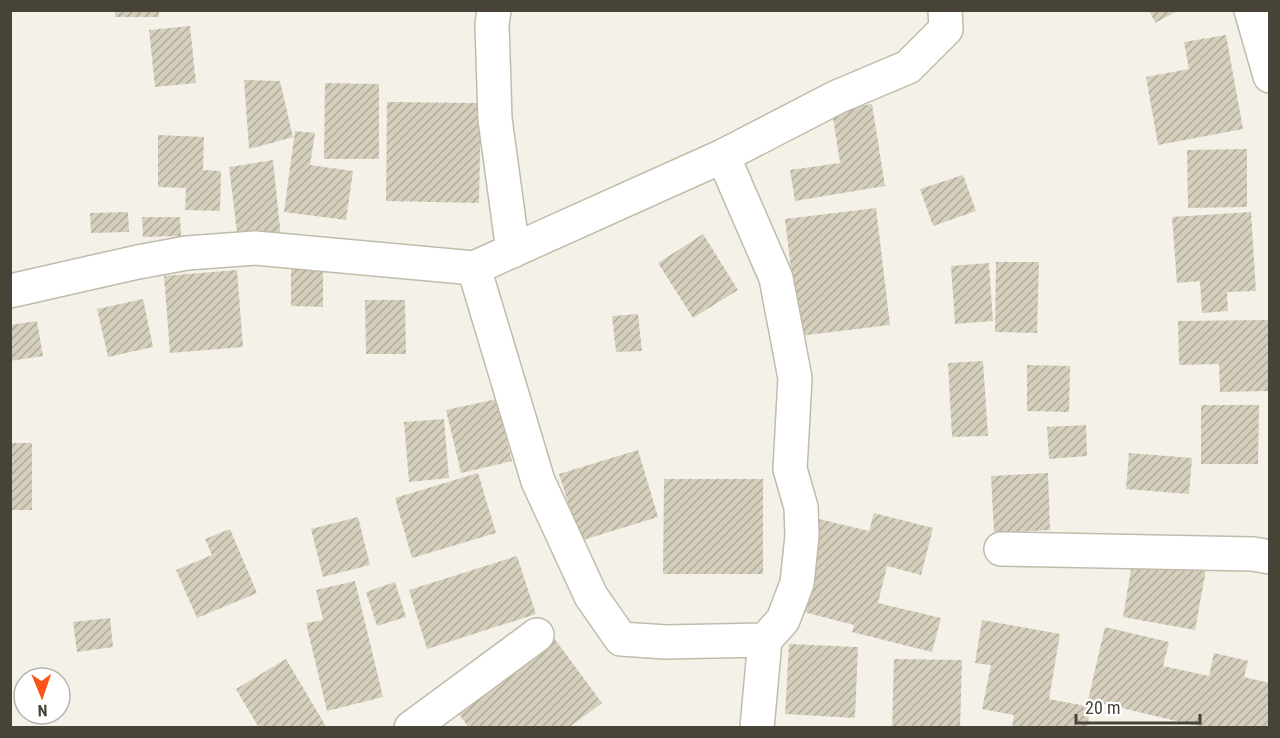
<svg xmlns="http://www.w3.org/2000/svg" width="1280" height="738" font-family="'Roboto Condensed',sans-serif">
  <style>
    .building { fill: url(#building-hatch) }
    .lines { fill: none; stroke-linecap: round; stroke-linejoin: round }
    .minor-casing { stroke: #c0bbaa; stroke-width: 36 }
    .minor { stroke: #fff; stroke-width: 33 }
  </style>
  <defs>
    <pattern id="building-hatch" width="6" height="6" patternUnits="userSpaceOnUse" patternTransform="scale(1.5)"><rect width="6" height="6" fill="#d6cfbd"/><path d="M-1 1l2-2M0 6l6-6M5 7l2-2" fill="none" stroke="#afaa9a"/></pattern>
  </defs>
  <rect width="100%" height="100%" fill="#f4f2e8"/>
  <path class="building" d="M115,10h44v7h-44z
    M1149,10h30l-24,13z
    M190,26l6,57 -41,4 -6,-57z
    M1226,35l17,94 -85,16 -12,-68 43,-8 -5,-27z
    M244,80l36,1 13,56 -44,12z
    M325,83l54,1v75h-55z
    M387,102l94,1 -2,100 -93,-2z
    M872,104l13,82 -90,15 -5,-31 50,-7 -8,-52z
    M295,131l20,2 -5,32 43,6 -7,49 -62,-8z
    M158,135l46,2 -1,33 18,1 -1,40 -35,-1 1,-22 -28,-1z
    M1247,149v58l-59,1 -1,-58z
    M273,160l8,78 -43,3 -9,-74z
    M963,175l13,36 -43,15 -13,-37z
    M876,208l14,117 -91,11 -14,-117z
    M128,212l1,20 -38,1 -1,-20z
    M1251,212l5,79 -29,1 1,19 -26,2 -2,-32 -23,2 -5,-66z
    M142,217h38l1,19 -38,1z
    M703,234l35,56 -45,28 -35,-55z
    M996,262h43l-2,71 -42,-1z
    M989,263l4,58 -38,3 -4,-58z
    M291,267h32v40l-32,-1z
    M237,270l6,77 -73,6 -6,-77z
    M143,299l10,48 -45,10 -11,-48z
    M365,300h40l1,54h-40z
    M638,314l4,37 -26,1 -4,-36z
    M1270,320v71l-50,1 -1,-28 -40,1 -1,-44z
    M37,321l6,35 -33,5v-36z
    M983,361l5,75 -36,1 -4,-74z
    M1027,365l43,1 -1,46 -42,-1z
    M497,399l15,62 -51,12 -15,-63z
    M1201,405h58l-1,59h-57z
    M444,419l5,59 -40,4 -5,-60z
    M1086,425l1,31 -38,3 -2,-32z
    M10,443h22v67h-22z
    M638,450l20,67 -78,24 -21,-67z
    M1129,453l63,5 -3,36 -63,-5z
    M478,473l18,60 -84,25 -17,-60z
    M1048,473l2,57 -56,3 -3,-57z
    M664,479h99v95h-100z
    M874,513l59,15 -12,47 -34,-9 -9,37 63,15 -9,34 -80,-20 2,-7 -58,-15 23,-91 50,12z
    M358,517l12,48 -47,12 -12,-48z
    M230,529l27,64 -60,25 -21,-48 36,-15 -7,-16z
    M517,556l19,58 -109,35 -18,-59z
    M1133,557l73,13 -11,60 -72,-13z
    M355,581l28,116 -56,14 -21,-88 17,-3 -7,-30z
    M395,582l11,35 -29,9 -11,-34z
    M110,618l3,29 -36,5 -4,-30z
    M982,620l78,14 -11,65 42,8 -4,21h-75l2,-13 -32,-6 9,-44 -16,-2z
    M1105,627l64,15 -6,24 46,10 5,-23 34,8 -4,16 26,6v45h-64l-118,-28z
    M551,634l51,69 -34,25h-99l-16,-22z
    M789,644l69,3 -3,71 -70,-4z
    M286,659l41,69h-68l-23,-39z
    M894,659l68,1 -2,68h-68z"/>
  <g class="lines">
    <defs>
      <path id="minor" d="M494,10l-2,14 3,95 18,132
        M1251,10l19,66
        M723,156l53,122 19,100 -5,91 11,38 1,29 -5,47 -14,37 -18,20
        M474,268l249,-112 114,-59 71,-30 38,-38 -1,-19
        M10,291l128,-29 49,-9 68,-5 219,20 64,213 53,115 30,43 45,3 99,-2 -8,88
        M1001,549l252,5 17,3
        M411,728l126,-93"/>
    </defs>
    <use href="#minor" class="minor-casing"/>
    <use href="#minor" class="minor"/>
  </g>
  <rect width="1280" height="738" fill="none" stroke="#474337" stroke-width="24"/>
  <g transform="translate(42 696) rotate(178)"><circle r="28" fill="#ffffff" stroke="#b5b4af" stroke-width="1.5"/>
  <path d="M0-4.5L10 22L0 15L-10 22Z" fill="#fa5419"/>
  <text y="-9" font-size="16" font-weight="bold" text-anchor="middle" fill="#474337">N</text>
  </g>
  <path d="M1076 714v9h124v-9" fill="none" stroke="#474337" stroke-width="3"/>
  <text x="1085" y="714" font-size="18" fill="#474337" stroke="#ffffff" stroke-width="4.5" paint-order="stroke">20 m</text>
</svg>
